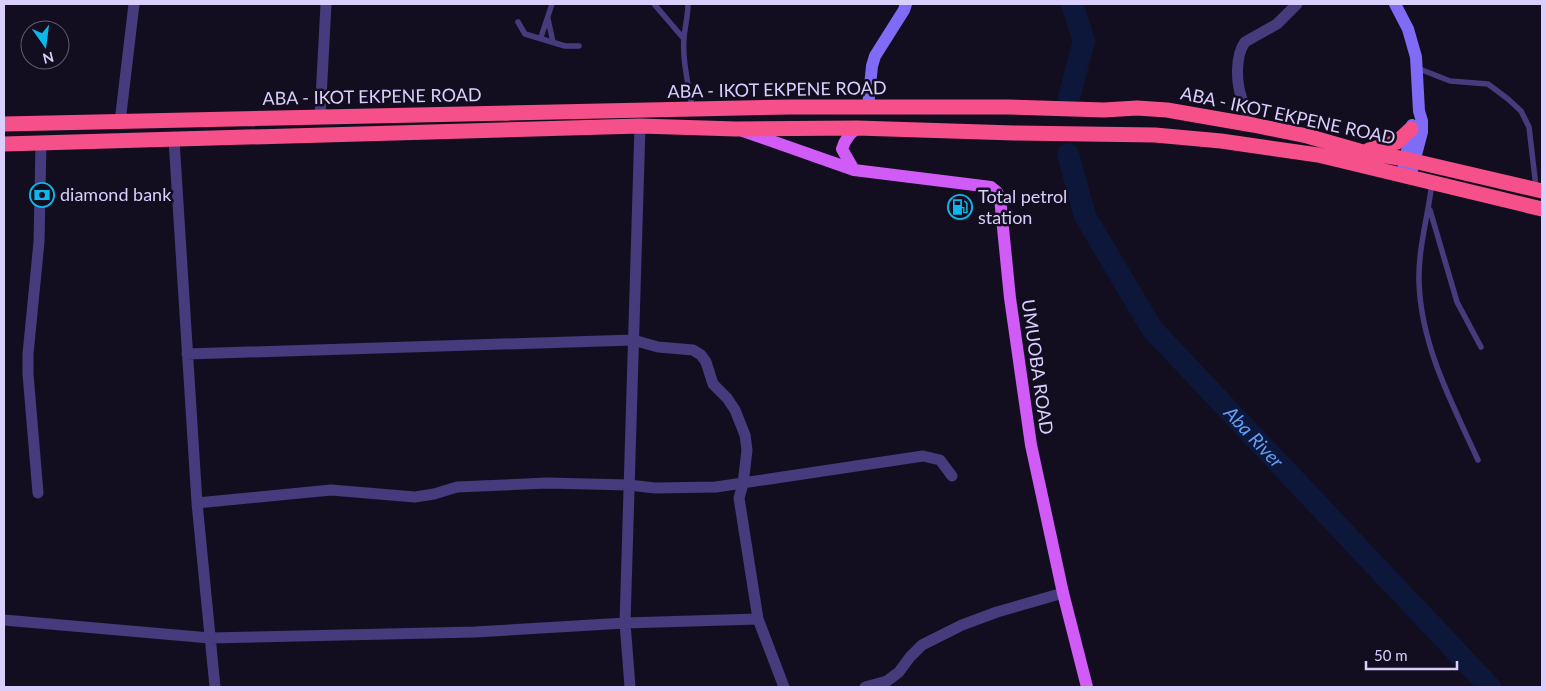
<svg xmlns="http://www.w3.org/2000/svg" width="1546" height="691" font-family="Lato,sans-serif">
  <style>
    .lines { fill: none; stroke-linecap: round; stroke-linejoin: round }
    .river { stroke: #0c173a; stroke-width: 22 }
    .lane { stroke: #463b7c; stroke-width: 5.5 }
    .street { stroke: #463b7c; stroke-width: 11 }
    .secondary { stroke: #806bf7; stroke-width: 12 }
    .primary { stroke: #d05bf6; stroke-width: 12 }
    .highway { stroke: #f6508a; stroke-width: 15 }
    .labels { text-anchor: middle; stroke-width: 5; stroke-linejoin: round; paint-order: stroke }
    .street-label { font-size: 18px; fill: #dacefc; stroke: #130e1f }
    .poi-label { font-size: 18px; fill: #dacefc; stroke: #130e1f; text-anchor: start }
    .water-label { font-size: 19px; font-style: italic; fill: #629ff7; stroke: #130e1f }
  </style>
  <rect width="100%" height="100%" fill="#130e1f"/>
  <g class="lines">
    <g class="river">
      <path d="M1069,97l15,-56 -12,-37"/>
      <path id="s1" d="M1068,154l17,62 67,113 338,358"/>
    </g>
    <path class="lane" d="M654,4l30,35
      M688,4c0,12 -3,22 -4,34 -2,23 5,48 8,70
      M548,19l5,23
      M518,22l7,12 40,12h14
      M541,37l11,-33
      M1417,68l33,13 38,3 20,15 13,12 8,16 7,60
      M1432,183c-4,33 -14,66 -13,99 2,64 33,121 59,178
      M1430,210l27,92 24,45"/>
    <path class="street" d="M320,117l6,-113
      M120,122l14,-118
      M1253,125c-4,-9 -8,-17 -11,-26 -6,-16 -7,-43 3,-57l32,-18 20,-20
      M174,140l23,363 18,184
      M187,354l446,-14 25,7 35,3 8,5 5,7 7,22 14,14 8,12 10,25 2,15 -4,34 -4,14 19,121 26,68
      M38,493l-10,-119v-20l11,-112 2,-99
      M197,503l134,-13 84,7 19,-3 23,-7 90,-4 82,2 26,3 61,-1 207,-31 17,4 12,16
      M4,620l206,18 265,-6 150,-9 133,-4
      M630,687l-5,-64 15,-497
      M865,687l22,-6 12,-9 11,-15 12,-12 40,-20 35,-13 66,-19"/>
    <path class="secondary" d="M1395,4l13,25 8,28 3,54 3,10v11l-10,38
      M868,107l4,-41 3,-10 29,-46 2,-6
      M1402,176l10,-51"/>
    <path class="primary" d="M743,131l111,39 137,17 6,5 3,6 10,100 21,147 32,148 24,94
      M854,170l-12,-21c3,-10 8,-15 15,-21"/>
    <path class="highway" d="M4,124l786,-17h219l95,3 33,-2 30,2 86,15 54,11 56,16 42,7 137,32
      M4,144l636,-18 96,3 121,-1 157,5 141,2 66,6 97,14 224,54
      M1369,150l28,-8 14,-13"/>
  </g>
  <defs>
    <symbol id="bank-ring" viewBox="-11 -11 22 22"><circle r="9.5" fill="#130e1f" stroke="#0cb8eb" stroke-width="1.5"/><path d="M-6-4H6V4H-6ZM0-2.3a2.3 2.3 0 1 0 0 4.6a2.3 2.3 0 1 0 0-4.6Z" fill="#0cb8eb"/></symbol>
    <symbol id="fuel-ring" viewBox="-11 -11 22 22"><circle r="9.5" fill="#130e1f" stroke="#0cb8eb" stroke-width="1.5"/><path d="M-5.5-6h7V0h2V4h1.3V-2.5L3-4.5l.8-.8L6-3V5H2.5V1h-1V6h-7ZM-4.2-4.7v3.2H.2V-4.7Z" fill="#0cb8eb"/></symbol>
  </defs>
  <g fill-rule="evenodd">
    <use href="#bank-ring" x="28" y="181" width="28" height="28"/>
    <use href="#fuel-ring" x="946" y="193" width="28" height="28"/>
  </g>
  <g class="labels">
    <g class="street-label">
      <text transform="translate(777 90) rotate(-1)" y="6">ABA - IKOT EKPENE ROAD</text>
      <text transform="translate(372 97) rotate(-1)" y="6">ABA - IKOT EKPENE ROAD</text>
      <text transform="translate(1288 116) rotate(12)" y="6">ABA - IKOT EKPENE ROAD</text>
      <text transform="translate(1037 367) rotate(82)" y="6">UMUOBA ROAD</text>
    </g>
    <g class="poi-label">
      <text x="60" y="201">diamond bank</text>
      <text x="978" y="203">Total petrol<tspan x="978" dy="21">station</tspan></text>
    </g>
    <g class="water-label">
      <text dy="7" stroke="none"><textPath href="#s1" startOffset="344">Aba River</textPath></text>
    </g>
  </g>
  <rect width="1546" height="691" fill="none" stroke="#dacefc" stroke-width="10"/>
  <g transform="translate(45 45) rotate(166)"><circle r="24" fill="#130e1f" stroke="#635b77"/>
  <path d="M0-4L9 19L0 12L-9 19Z" fill="#0cb8eb"/>
  <text y="-8" font-size="14" font-weight="bold" text-anchor="middle" fill="#dacefc">N</text>
  </g>
  <path d="M1366 661v8h91v-8" fill="none" stroke="#dacefc" stroke-width="2.5"/>
  <text x="1374" y="661" font-size="15" fill="#dacefc" stroke="#130e1f" stroke-width="4" paint-order="stroke">50 m</text>
</svg>
